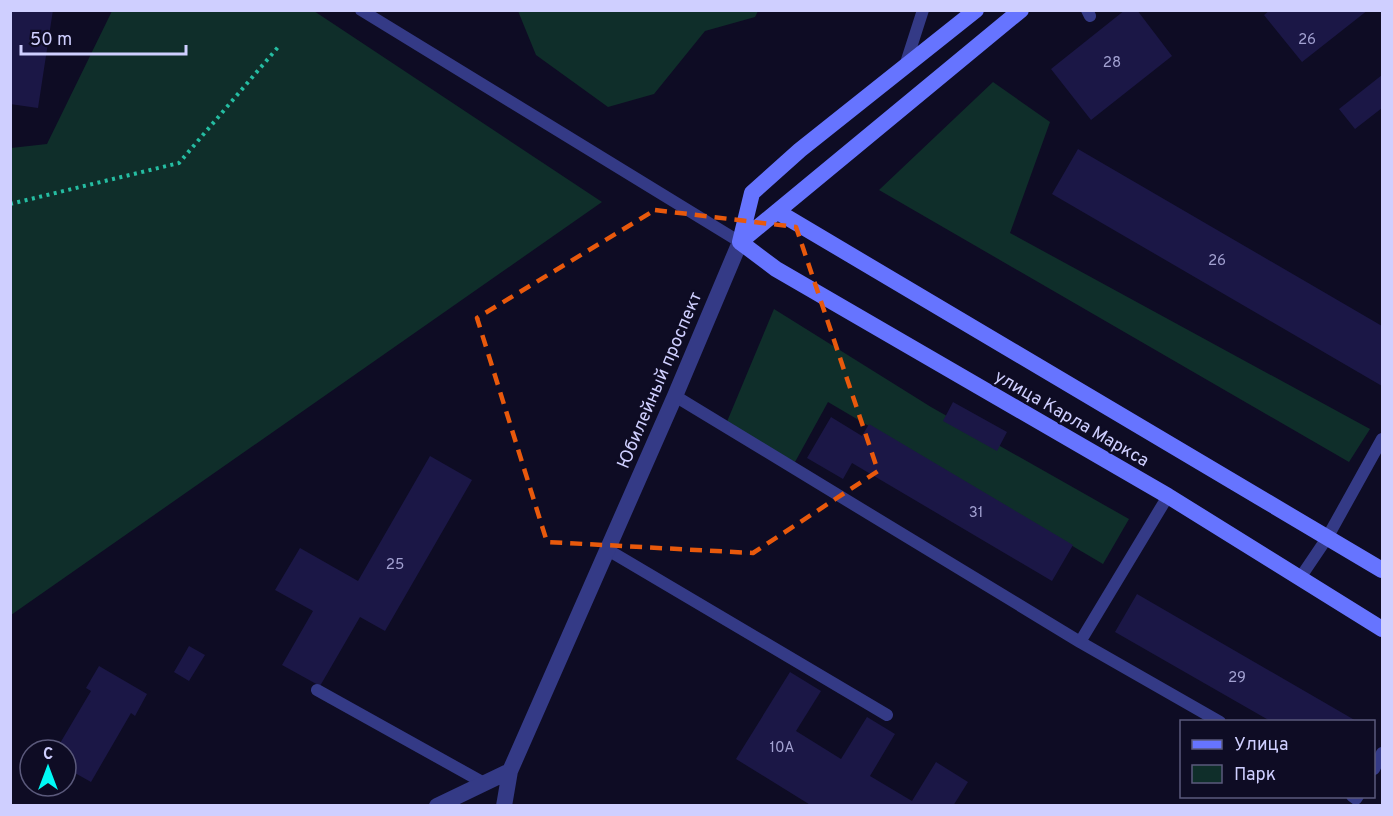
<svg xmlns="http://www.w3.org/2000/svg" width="1393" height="816" font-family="Overpass,sans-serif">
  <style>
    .green { fill: #0f2e2a }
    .building { fill: #1b1746 }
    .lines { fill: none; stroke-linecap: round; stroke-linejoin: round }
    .path { stroke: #25bda2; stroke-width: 4; stroke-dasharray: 3 4.5; stroke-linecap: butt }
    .service { stroke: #343a86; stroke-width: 12 }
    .minor { stroke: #343a86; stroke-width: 16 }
    .secondary { stroke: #6674ff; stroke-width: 16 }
    .marked { fill: none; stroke: #e8590c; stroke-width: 4.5; stroke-dasharray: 12 8; stroke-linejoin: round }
    .labels { text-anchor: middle; stroke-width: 4.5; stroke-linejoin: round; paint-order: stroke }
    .number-label { font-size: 15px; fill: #a2a1d1 }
    .street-label { font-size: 18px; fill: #cfcfff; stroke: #0e0c24 }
  </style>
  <rect width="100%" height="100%" fill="#0e0c24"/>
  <path class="green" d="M112,11h202l288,191 -591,413v-467l36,-4z
    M518,11h240l-3,6 -50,14 -51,63 -46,13 -72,-52z
    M993,82l57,40 -40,111 360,196 -21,33 -470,-272z
    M774,309l157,98 198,112 -26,45 -275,-162 -33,60 -69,-38z"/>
  <path class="building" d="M10,10h43l-15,98 -28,-4z
    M1125,10h12l35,46 -81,64 -40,-51z
    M1270,10h98l-66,52 -38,-47z
    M1382,75v33l-27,21 -16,-20z
    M1078,149l304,177v60l-330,-192z
    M953,402l54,30 -10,19 -54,-30z
    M831,417l31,19 7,-12 204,121 -21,36 -200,-118 -9,16 -36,-21z
    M430,456l42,24 -87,151 -25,-14 -40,69 -38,-21 31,-54 -38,-21 25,-42 58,33z
    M1137,594l221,128h-86l-157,-90z
    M189,646l16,9 -16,26 -15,-9z
    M99,666l48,28 -12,22 -4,-3 -40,69 -25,-14v-18h-10l35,-59 -5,-3z
    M790,672l31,19 -25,40 45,28 26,-42 28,17 -25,42 42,25 24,-39 32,20 -15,24h-141l-76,-47z"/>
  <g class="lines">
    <path class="path" d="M10,204l169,-41 100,-117"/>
    <path class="service" d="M361,10l379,232
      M1087,10l3,6
      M905,66l18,-56
      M675,396l405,246
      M1168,496l-88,146 140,80
      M608,550l279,165
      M1300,578l27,-40 55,-99
      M317,690l167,93
      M1374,769l8,-16
      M1352,796l4,3 2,-3"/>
    <path class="minor" d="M437,806l73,-35
      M504,806l6,-35 165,-375 65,-154"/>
    <path class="secondary" d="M778,212l604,358
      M740,242l36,27 392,227 214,133
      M740,242l281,-232
      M740,242l12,-49 48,-43 176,-140"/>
  </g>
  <path class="marked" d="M655,210l141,17 82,244 -125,82 -206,-11 -70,-224z"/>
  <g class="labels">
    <g class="number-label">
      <text x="1307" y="44">26</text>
      <text x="1112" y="67">28</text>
      <text x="1217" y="265">26</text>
      <text x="976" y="517">31</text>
      <text x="395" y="569">25</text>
      <text x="1237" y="682">29</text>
      <text x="782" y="752">10А</text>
    </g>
    <g class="street-label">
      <text transform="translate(659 380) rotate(-67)" y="6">Юбилейный проспект</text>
      <text transform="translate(1072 418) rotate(30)" y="6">улица Карла Маркса</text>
    </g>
  </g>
  <rect width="1393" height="816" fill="none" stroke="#cfcfff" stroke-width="24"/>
  <rect x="1180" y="720" width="195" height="78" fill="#0e0c24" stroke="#5b5a7c" stroke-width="1.5"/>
  <rect x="1192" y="740" width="30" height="9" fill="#6674ff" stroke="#5b5a7c" stroke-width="1.5"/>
  <text x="1234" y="750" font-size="18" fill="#cfcfff">Улица</text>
  <rect x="1192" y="765" width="30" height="18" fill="#0f2e2a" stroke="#5b5a7c" stroke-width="1.5"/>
  <text x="1234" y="780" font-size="18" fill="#cfcfff">Парк</text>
  <g transform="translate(48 768)"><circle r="28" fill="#0e0c24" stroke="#5b5a7c" stroke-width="1.5"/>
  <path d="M0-4.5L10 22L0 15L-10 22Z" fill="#00faf6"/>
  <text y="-9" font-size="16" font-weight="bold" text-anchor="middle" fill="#cfcfff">С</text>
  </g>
  <path d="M21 45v9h165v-9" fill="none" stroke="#cfcfff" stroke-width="3"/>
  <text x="30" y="45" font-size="18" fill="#cfcfff" stroke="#0e0c24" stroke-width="4.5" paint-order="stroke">50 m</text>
</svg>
